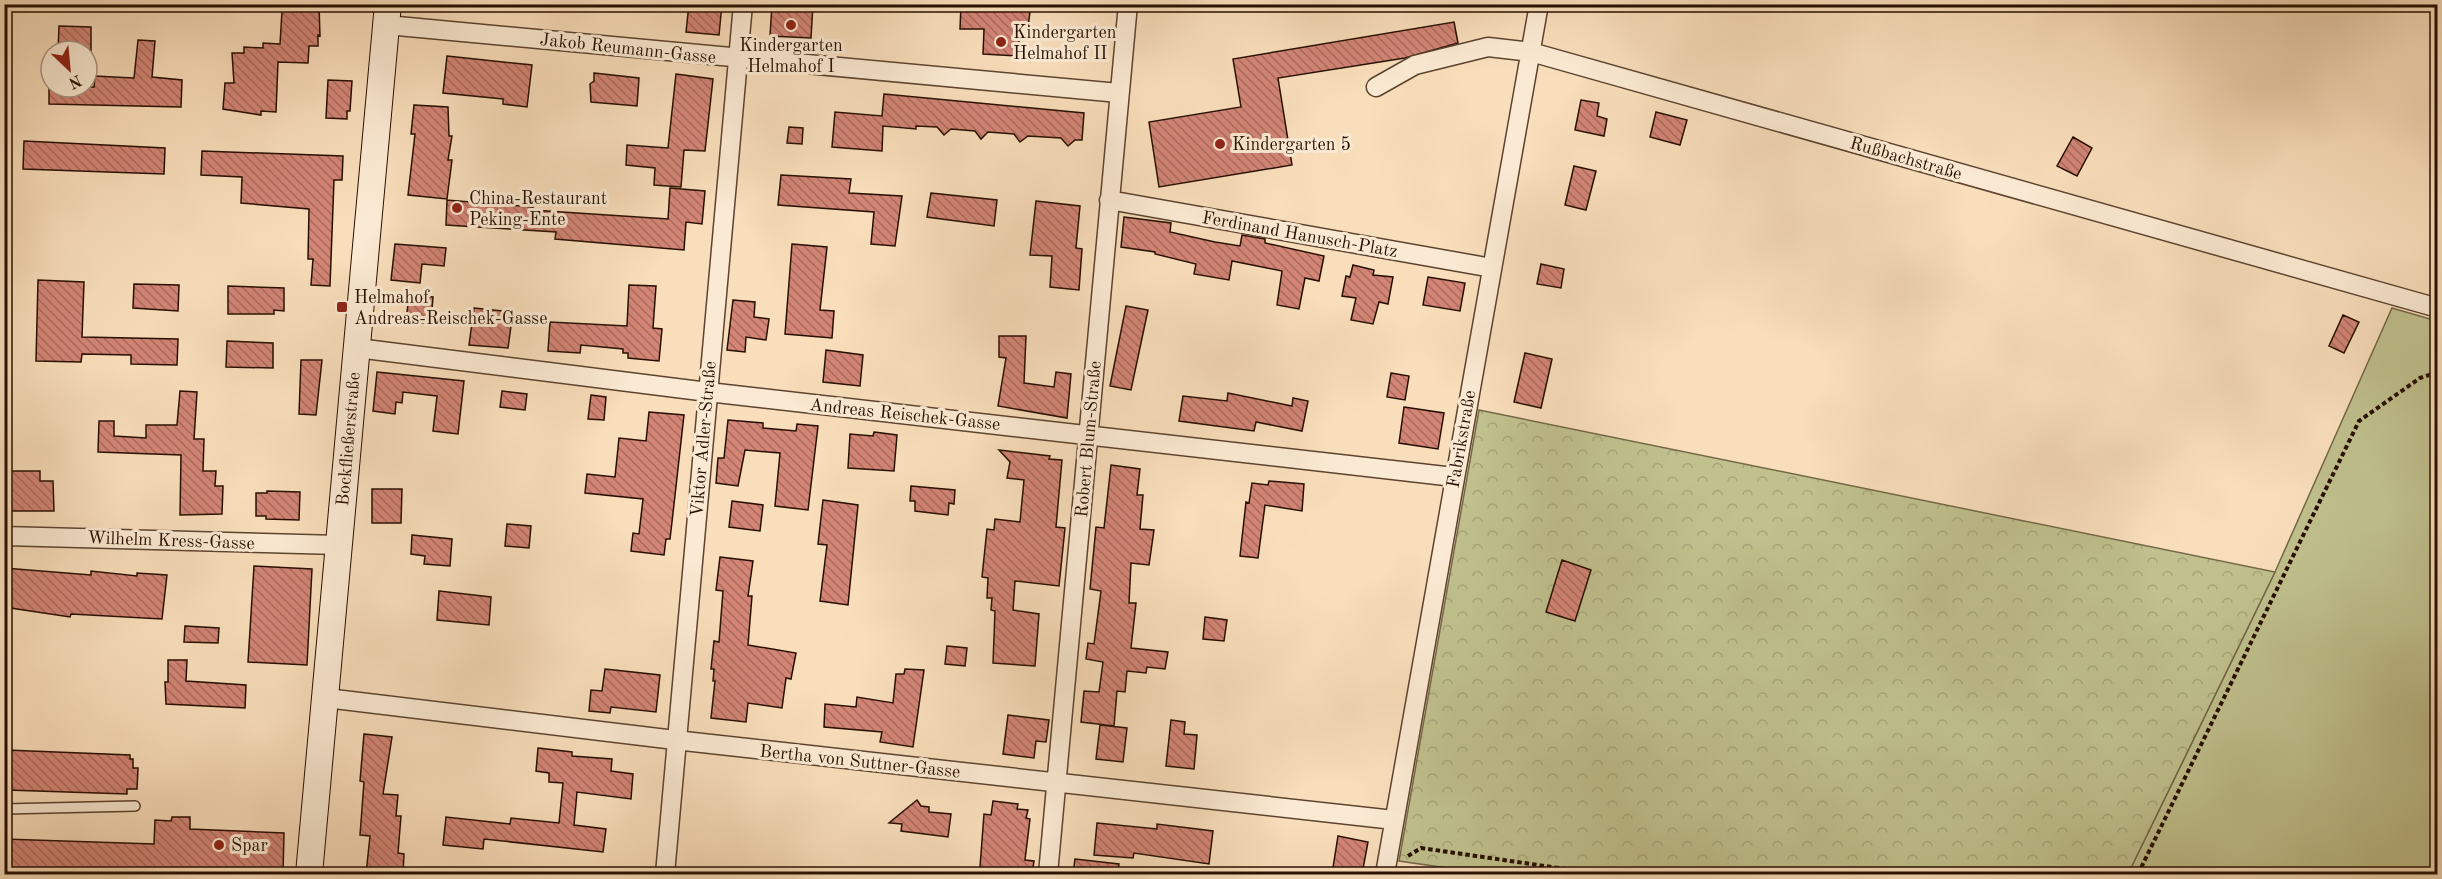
<svg xmlns="http://www.w3.org/2000/svg" width="2442" height="879" font-family="'Old Standard TT',serif">
  <style>
    .green { fill: #c0c18e; stroke: #746847; stroke-width: 1.5 }
    .forest { fill: url(#forest-crowns); stroke: #746847; stroke-width: 1.5 }
    .building { fill: url(#building-back-hatch); stroke: #270f00; stroke-width: 1.5 }
    .lines { fill: none; stroke-linecap: round; stroke-linejoin: round }
    .lane-casing { stroke: #5c432f; stroke-width: 12 }
    .street-casing { stroke: #5c432f; stroke-width: 21 }
    .secondary-casing { stroke: #270f00; stroke-width: 28 }
    .path { stroke: #270f00; stroke-width: 4; stroke-dasharray: 4.5 3; stroke-linecap: butt }
    .lane { stroke: #fbead3; stroke-width: 9 }
    .street { stroke: #fbead3; stroke-width: 18 }
    .secondary { stroke: #fbead3; stroke-width: 26 }
    .poi-dot { fill: #8f2418; stroke: #fbead3; stroke-width: 2 }
    .labels { text-anchor: middle; stroke-width: 6; stroke-linejoin: round; paint-order: stroke }
    .poi-label { font-size: 18px; fill: #270f00; stroke: #fbead3; text-anchor: start }
    .street-label { font-size: 18px; fill: #270f00; stroke: #fbead3 }
  </style>
  <defs>
    <pattern id="forest-crowns" width="20" height="18" patternUnits="userSpaceOnUse" patternTransform="scale(1.5)"><rect width="20" height="18" fill="#c0c18e"/><path d="M2 6a3 3 0 1 1 6 0M12 15a3 3 0 1 1 6 0" fill="none" stroke="#a5a579"/></pattern>
    <pattern id="building-back-hatch" width="6" height="6" patternUnits="userSpaceOnUse" patternTransform="scale(1.5)"><rect width="6" height="6" fill="#d38576"/><path d="M-1 5l2 2M0 0l6 6M5-1l2 2" fill="none" stroke="#ab6b5e"/></pattern>
  </defs>
  <rect width="100%" height="100%" fill="#f9debb"/>
  <filter id="stains"><feTurbulence type="fractalNoise" baseFrequency=".00333" numOctaves="4"/><feColorMatrix values="0 0 0 0 .2 0 0 0 0 .09 0 0 0 0 .02 0 0 0 .5 -.17"/></filter>
  <radialGradient id="worn" r=".72"><stop offset=".6" stop-color="#630" stop-opacity="0"/><stop offset="1" stop-color="#630" stop-opacity=".3"/></radialGradient>
  <path class="green" d="M2392,308l45,13v553h-309l147,-302z"/>
  <path class="forest" d="M1479,410l796,162 -147,302h-638l-91,-13z"/>
  <path class="building" d="M291,4h28l1,32 -2,-1v11h-9l-1,17 -30,-1 -2,50 -15,-1v4l-38,-6 2,-26h9l-2,-30h12v-6l19,1v-5l17,1 2,-33h9z
    M689,4h33l-3,31 -33,-3z
    M772,4h41l-2,34 -41,-2z
    M961,4h70l-3,23h-7l-4,29 -34,-2 1,-25h-24z
    M1454,22l4,21 -53,15 -127,20 14,87 -133,22 -10,-65 92,-15 -8,-48z
    M59,26l32,1v24h-33z
    M138,40l17,1 -3,36 30,3 -1,27 -132,-3v-17h45l1,-11 39,2z
    M447,56l85,9 -5,42 -24,-3v-5l-60,-6z
    M594,73l45,5 -2,28 -46,-4 -1,-18 4,-3z
    M676,74l37,5 -8,72 -21,-1 -3,37 -27,-2 1,-17 -29,-3 1,-20 41,3z
    M328,80l24,1 -2,30h-3v8l-21,-1z
    M884,94l200,19 -2,27h-7l-7,6 -7,-8 -33,-2 -8,6 -6,-8 -26,-2 -7,7 -6,-8 -24,-2 -7,6 -7,-8 -21,-1v3l-33,-3 -1,25 -50,-4 3,-35 47,4z
    M1581,100l18,3 -2,13 10,3 -3,17 -29,-6z
    M414,105l34,2 1,29h3l-4,24h4l-5,39 -39,-4 7,-61h-4z
    M1656,112l31,8 -7,25 -30,-8z
    M789,127l14,1 -1,16 -15,-1z
    M2073,137l19,11 -15,28 -20,-10z
    M24,141l141,7 -1,26 -141,-5z
    M202,151l141,5 -1,24h-8l-4,106 -19,-1 2,-26h-5l1,-50 -68,-6 1,-26 -41,-2z
    M1574,166l22,5 -10,39 -21,-5z
    M781,175l70,4 -2,14 53,3 -7,50 -24,-2 3,-32 -96,-7z
    M670,188l35,3 -3,33 -16,-2 -2,28 -129,-11 1,-7 -110,-7 1,-25 86,7 -1,3 136,9z
    M931,193l66,7 -3,26 -67,-9z
    M1036,201l44,5 -4,42 6,1 -3,41 -29,-3 2,-31 -22,-1z
    M1124,217l47,6 -1,9 45,10 25,4 2,-11 23,4v4l59,13 -5,25 -14,-3 -6,31 -22,-4 5,-34 -50,-10 -3,19 -35,-6 2,-10 -41,-10v-2l-34,-5z
    M395,244l51,4 -2,18 -22,-2 -2,19 -29,-3z
    M792,244l35,3 -7,63 14,1 -2,27 -47,-4z
    M1541,264l23,5 -3,19 -24,-4z
    M1353,265l21,5 -1,5 20,2 -5,27 -9,-2 -6,22 -22,-4 5,-22 -14,-2 4,-20 4,1z
    M1428,277l37,6 -5,28 -37,-6z
    M38,280l46,2 -2,55 96,2 -1,26 -46,-1v-9l-49,-1 -1,8 -45,-1z
    M134,284l45,1 -1,26 -45,-3z
    M629,285l27,1 -3,42 9,1 -3,32 -31,-3v-5h-5v-4l-42,-4 -1,8 -32,-2 2,-29 77,4z
    M228,286l56,2v23l-10,-1v4h-46z
    M409,295l24,2 -2,27 -25,-3z
    M733,300l22,2 -1,15 15,2 -3,21 -20,-3 -1,15 -18,-2z
    M1126,306l22,4 -17,80 -21,-4z
    M474,308l39,4 -5,36 -39,-3z
    M2343,315l16,7 -15,31 -15,-7z
    M999,336h27l-2,47 30,4 2,-15 15,2 -4,44 -69,-12 8,-48 -7,-1z
    M227,341l46,2v25l-47,-1z
    M826,350l37,5 -3,31 -37,-4z
    M1525,353l27,6 -11,49 -27,-6z
    M301,360h21l-6,55 -17,-1z
    M377,372l87,9 -6,53 -25,-3 4,-35 -34,-4 -1,11 -6,-1 -1,12 -22,-3z
    M1391,373l18,3 -4,24 -18,-3z
    M180,391l17,1 -3,47h10l-1,32h13l-1,15h8l-1,28 -42,1 1,-60 -83,-3 1,-31h15v15l32,2v-13h31z
    M502,391l25,3 -2,16 -25,-3z
    M1228,393l64,13 1,-8 15,3 -6,30 -46,-9 -2,9 -75,-10 4,-25 44,5z
    M591,395l15,2 -2,23 -16,-1z
    M1404,407l40,6 -6,36 -39,-6z
    M649,412l35,3 -12,107 -2,17h-4l-2,16 -33,-4 2,-18 6,1 4,-35 -58,-6 2,-19 28,3 4,-39 27,3z
    M728,420l35,3v5l33,3 1,-7 21,2 -10,84 -33,-4 5,-53 -35,-3 -7,36 -22,-3 2,-25h6z
    M874,432l23,3 -3,36 -46,-3 2,-34 23,2z
    M999,450l51,6 -1,3 13,1 -6,67 9,1 -6,58 -44,-5 -2,29 26,4 -4,52 -42,-3 2,-52 -4,-1 1,-12h-5l1,-20 -6,-1 5,-48 7,1 1,-11 25,3 4,-42 -17,-2 3,-16z
    M1111,465l29,4 -3,26h6l-3,34 14,1 -5,35 -18,-2 -2,40h7l-5,45 37,4 -3,17 -18,-2 -1,6 -19,-2 -2,21 -8,-1 -3,35 -33,-4 3,-31 15,1 4,-30 -17,-3 2,-16 6,1 7,-53 -11,-2 6,-62 8,1z
    M10,471h30v10h13l1,30h-44z
    M1269,481l35,3 -2,27 -37,-6 -7,53 -18,-2 6,-54 3,1 3,-20 16,2z
    M911,486l44,4 -1,14 -5,-1 -1,12 -33,-4v-10h-5z
    M372,489h30l-1,34h-29z
    M267,491l33,1 -1,28 -33,-1v-3h-10v-23h11z
    M823,500l35,5 -10,100 -28,-4 7,-56 -9,-1z
    M732,501l31,4 -3,26 -31,-4z
    M507,524l24,2 -2,22 -24,-2z
    M412,535l40,4 -2,27 -26,-2 1,-8 -14,-2z
    M720,557l33,4 -5,35h4l-4,49 48,8 -5,26 -5,-1 -4,30 -34,-5 -2,19 -35,-4 4,-37h-2l1,-12h-3l3,-28 5,1 4,-51 -7,-1z
    M1562,560l29,10 -16,51 -29,-9z
    M254,566l58,3 -5,96 -59,-3z
    M4,568l87,7v-4l46,5v-3l30,2 -5,44 -91,-5 -1,3 -66,-10z
    M439,591l52,6 -2,28 -52,-5z
    M1205,617l22,3 -3,21 -21,-2z
    M185,626l34,2 -1,15 -34,-1z
    M947,646l20,2 -2,18 -20,-2z
    M168,660h19l-1,21 60,4 -1,23 -79,-4 -1,-22h3z
    M605,669l55,6 -4,37 -45,-5 -1,6 -21,-2 2,-21 11,1z
    M905,669l19,1 -11,77 -33,-5 2,-10 -58,-5 1,-23 31,3 1,-10 36,6 3,-29h8z
    M1008,715l41,5 -3,22 -10,-1 -2,17 -31,-4z
    M1171,720l14,2 -1,12 13,1 -3,34 -28,-3z
    M1100,725l27,3 -4,34 -27,-3z
    M364,734l28,3 -9,57 15,1 -2,21h5l-3,37 6,1 -1,20h-37l4,-38 -10,-1 4,-53 -4,-1z
    M538,748l34,4v4l40,3 -1,12 22,3 -2,25 -54,-7 -3,33 32,4 -3,23 -119,-13 -1,10 -40,-4 3,-28 64,7 1,-6 48,5 4,-40 -14,-1v-9l-13,-2z
    M6,750l124,5v4h3v9h5l-1,21h-10v5l-120,-4v-6h-3z
    M917,800l4,6 8,1v5l22,2 -3,23 -47,-6 1,-7 -13,-1z
    M993,801l25,3 -1,5 11,1 -2,8 4,1 -5,41 9,1 -2,13h-46l-6,-7 4,-53 7,1z
    M172,817h18v12l94,4 -1,41h-278l-1,-35 150,5 1,-24 16,1z
    M1097,823l60,6v-5l56,7 -4,33 -75,-11 -1,5 -39,-3z
    M1338,836l30,6 -6,32h-30z
    M1075,859l44,5 -1,10h-45z"/>
  <g class="lines">
    <defs>
      <path id="lane" d="M4,809l131,-3"/>
      <path id="street" d="M387,25l732,68
        M1376,87l39,-22 73,-18 43,5 907,256
        M1109,200l383,68
        M357,348l351,44 746,85
        M4,536l334,9
        M326,698l349,42 719,80
        M665,874l78,-870
        M1048,874l80,-870
        M1385,874l154,-870"/>
      <path id="secondary" d="M309,874l79,-870"/>
    </defs>
    <use href="#lane" class="lane-casing"/>
    <use href="#street" class="street-casing"/>
    <use href="#secondary" class="secondary-casing"/>
    <path class="path" d="M1408,856l13,-8 179,26
      M2138,874l221,-453 61,-43 18,-6"/>
    <use href="#lane" class="lane"/>
    <use href="#street" class="street"/>
    <use href="#secondary" class="secondary"/>
  </g>
  <g class="poi-dot">
    <circle cx="791" cy="25" r="6"/>
    <circle cx="1001" cy="42" r="6"/>
    <circle cx="1220" cy="144" r="6"/>
    <circle cx="457" cy="208" r="6"/>
    <rect x="336" y="301" width="12" height="12" rx="3"/>
    <circle cx="219" cy="845" r="6"/>
  </g>
  <g class="labels">
    <g class="poi-label">
      <text x="1013" y="38">Kindergarten<tspan x="1013" dy="21">Helmahof II</tspan></text>
      <text x="791" y="51" text-anchor="middle">Kindergarten<tspan x="791" dy="21">Helmahof I</tspan></text>
      <text x="1232" y="150">Kindergarten 5</text>
      <text x="469" y="204">China-Restaurant<tspan x="469" dy="21">Peking-Ente</tspan></text>
      <text x="354" y="303">Helmahof<tspan x="354" dy="21">Andreas-Reischek-Gasse</tspan></text>
      <text x="231" y="851">Spar</text>
    </g>
    <g class="street-label">
      <text transform="translate(628 48) rotate(6)" y="6">Jakob Reumann-Gasse</text>
      <text transform="translate(1906 158) rotate(16)" y="6">Rußbachstraße</text>
      <text transform="translate(1300 234) rotate(10)" y="6">Ferdinand Hanusch-Platz</text>
      <text transform="translate(905 414) rotate(6)" y="6">Andreas Reischek-Gasse</text>
      <text transform="translate(348 439) rotate(-85)" y="6">Bockfließerstraße</text>
      <text transform="translate(703 439) rotate(-85)" y="6">Viktor Adler-Straße</text>
      <text transform="translate(1088 439) rotate(-85)" y="6">Robert Blum-Straße</text>
      <text transform="translate(1461 439) rotate(-80)" y="6">Fabrikstraße</text>
      <text transform="translate(171 540) rotate(2)" y="6">Wilhelm Kress-Gasse</text>
      <text transform="translate(860 761) rotate(6)" y="6">Bertha von Suttner-Gasse</text>
    </g>
  </g>
  <rect width="2442" height="879" fill="none" stroke="#f9debb" stroke-width="24"/>
  <rect x="6" y="6" width="2430" height="867" fill="none" stroke="#270f00" stroke-width="3"/>
  <rect x="12" y="12" width="2418" height="855" fill="none" stroke="#270f00" stroke-width="1.5"/>
  <g transform="translate(69 69) rotate(154)"><circle r="28" fill="#fbead3" stroke="#a6927f" stroke-width="1.5"/>
  <path d="M0-4.5L10 22L0 15L-10 22Z" fill="#8f2418"/>
  <text y="-9" font-size="16" font-weight="bold" text-anchor="middle" fill="#270f00">N</text>
  </g>
  <rect width="100%" height="100%" filter="url(#stains)"/>
  <rect width="100%" height="100%" fill="url(#worn)"/>
</svg>
